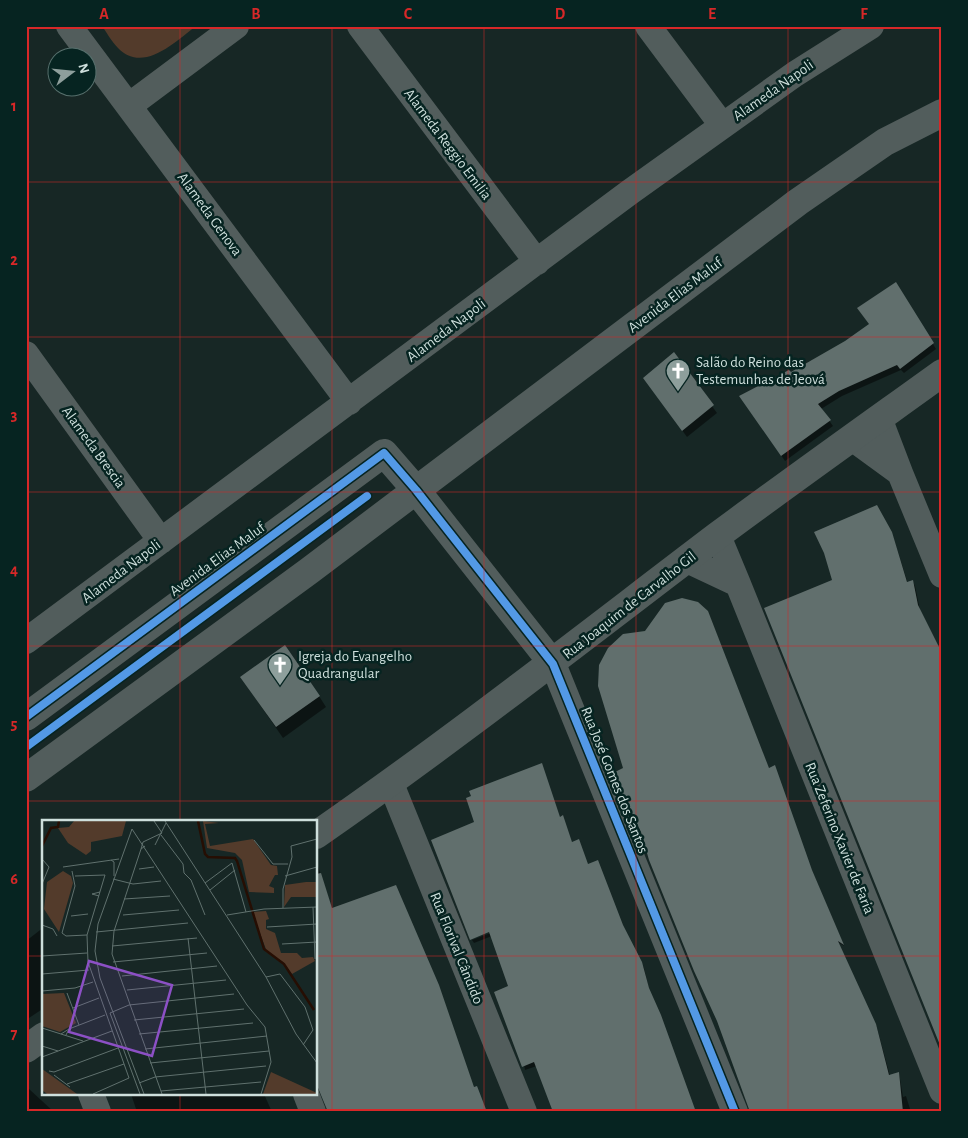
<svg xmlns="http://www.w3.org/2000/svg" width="968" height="1138" font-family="'Alegreya Sans',sans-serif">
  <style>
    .green { fill: #533b2b }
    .shadow { fill: #0007 }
    .building { fill: #616f6d }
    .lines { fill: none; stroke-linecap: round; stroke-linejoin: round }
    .minor { stroke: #525d5c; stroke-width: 26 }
    .tertiary { stroke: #525d5c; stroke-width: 28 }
    .cycleway-casing { stroke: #062421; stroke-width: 11 }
    .cycleway { stroke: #5399e6; stroke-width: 8 }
    .grid { fill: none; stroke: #d62828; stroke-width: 1; stroke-opacity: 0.55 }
    .labels { text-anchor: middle; stroke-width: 5; stroke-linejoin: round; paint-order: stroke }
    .street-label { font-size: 15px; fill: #cedfdc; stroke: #062421 }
    .poi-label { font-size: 15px; fill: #cedfdc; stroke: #062421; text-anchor: start }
    .inset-river { fill: none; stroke: #260e03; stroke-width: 2.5 }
    .inset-road { fill: none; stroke: #60716e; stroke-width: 1 }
    .view { fill: #8c50c5; fill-opacity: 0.15; stroke: #8c50c5; stroke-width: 2.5 }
    .inset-edge { fill: none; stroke: #cedfdc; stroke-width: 2.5 }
    .neatline { fill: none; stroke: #d62828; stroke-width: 2 }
    .grid-label { font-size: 16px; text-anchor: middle; font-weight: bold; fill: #d62828 }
  </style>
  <rect width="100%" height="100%" fill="#172725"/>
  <path class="green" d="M102,26h94c-21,16 -53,48 -78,22 -6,-6 -11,-15 -16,-22z"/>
  <path class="shadow" d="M896,284l40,65 -32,24 -3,-3 -59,26 -21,13 12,17 -48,35 -41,-59 102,-60 24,-17z
    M674,354l43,59 -30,24 -38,-52z
    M893,536l15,48 5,-2 2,4 5,24 -87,-29z
    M710,617l59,152 75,177 -6,-4 39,86 13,48 9,-3 4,24 3,-1 5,16h-140l-147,-343 22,-137z
    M249,689l70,7 7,11 -43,31z
    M542,765l18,53 3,-2 9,27 16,22 37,65 19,38 6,26 -113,72 -12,4 -15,-84 -18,-50 -18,7 -2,-3 24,-9 -20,-108z
    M318,866l14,43 142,179 4,3 9,21h-157l-14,-38v-206z
    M44,927v81l-18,12v-79z
    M28,1088l26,24h-28v-23z
    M131,1094h133l8,18h-135z"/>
  <path class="building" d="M896,282l38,61 -34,26 -3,-4 -58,26 -21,13 13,16 -50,36 -42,-60 50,-26 2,2 54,-31 24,-17 -12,-16z
    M674,352l40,53 -32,26 -39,-53z
    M877,505l15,27 15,50 6,-2 5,25 24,48v397l-178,-442 68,-28 -8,-27 -10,-21z
    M682,598l16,4 10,9 61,157 6,-3 37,105 32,75 -6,-4 38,83 13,51 10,-3 4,40h-153l-33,-91 -23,-50 -45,-111 -8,-28 -18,-36 -8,-24 8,-4 -25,-82 1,-21 9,-17 15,-14 22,-3 20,-28z
    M285,645l35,51 -44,31 -36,-50z
    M542,763l18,54 3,-2 9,27 7,-3 9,25 10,-4 25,65 19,37 7,26 12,27 35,97h-143l-19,-50 -12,5 -28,-75 14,-6 -19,-54 -19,8 -39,-100 43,-18 -8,-24 5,-2 -2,-5z
    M321,873l11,35 64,-23 43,100 35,102 3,-1 10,26h-159l-12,-29v-209z"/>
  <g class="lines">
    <path class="minor" d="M69,26l280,376
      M360,26l177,236
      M648,26l74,99
      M130,105l106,-79
      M26,354l135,187
      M852,438l48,35 -21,-55
      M900,473l42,102
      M687,560l51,24 -20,-48
      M738,584l204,507
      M26,641l604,-449 165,-118 76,-48
      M553,664l182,448
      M391,784l133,328
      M91,1094l7,18
      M306,1094l7,18"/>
    <path class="tertiary" d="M26,717l358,-264 32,37 137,174
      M26,778l283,-207 489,-369 87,-60 57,-29
      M316,835c137,-95 268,-198 401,-299 74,-55 150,-109 225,-163
      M26,1049l18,-13"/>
    <defs>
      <path id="cycleway" d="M26,717l358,-264 32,37 137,174 182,448
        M26,747l341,-251"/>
    </defs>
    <use href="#cycleway" class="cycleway-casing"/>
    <use href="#cycleway" class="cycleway"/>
  </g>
  <path class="grid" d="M180,26v796M332,26v1086M484,26v1086M636,26v1086M788,26v1086M26,182h916M26,337h916M26,492h916M26,646h916M26,801h916M26,956h18M316,956h626M180,1094v18"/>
  <defs>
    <symbol id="church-pin" viewBox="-11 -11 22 30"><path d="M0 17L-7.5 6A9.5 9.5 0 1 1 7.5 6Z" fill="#8e9f9c" stroke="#062421"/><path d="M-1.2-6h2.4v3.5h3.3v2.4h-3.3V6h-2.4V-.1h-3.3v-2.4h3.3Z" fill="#fff"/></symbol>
  </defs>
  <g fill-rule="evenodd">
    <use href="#church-pin" x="664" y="357" width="28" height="38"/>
    <use href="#church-pin" x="266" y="651" width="28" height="38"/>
  </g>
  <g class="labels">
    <g class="street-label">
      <text transform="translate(773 90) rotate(-35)" y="5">Alameda Napoli</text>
      <text transform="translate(448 144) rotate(53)" y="5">Alameda Reggio Emilia</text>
      <text transform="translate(210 214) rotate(54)" y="5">Alameda Genova</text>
      <text transform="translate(675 295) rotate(-37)" y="5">Avenida Elias Maluf</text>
      <text transform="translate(446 330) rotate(-37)" y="5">Alameda Napoli</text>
      <text transform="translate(94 447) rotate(54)" y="5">Alameda Brescia</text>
      <text transform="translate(217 559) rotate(-36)" y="5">Avenida Elias Maluf</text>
      <text transform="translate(121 571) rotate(-37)" y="5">Alameda Napoli</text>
      <text transform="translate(629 605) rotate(-38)" y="5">Rua Joaquim de Carvalho Gil</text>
      <text transform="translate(615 780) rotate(68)" y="5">Rua José Gomes dos Santos</text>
      <text transform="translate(840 838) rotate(68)" y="5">Rua Zeferino Xavier de Faria</text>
      <text transform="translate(457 948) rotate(68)" y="5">Rua Florival Cândido</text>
    </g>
    <g class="poi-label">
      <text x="696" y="367">Salão do Reino das<tspan x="696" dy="17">Testemunhas de Jeová</tspan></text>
      <text x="298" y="661">Igreja do Evangelho<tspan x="298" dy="17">Quadrangular</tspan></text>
    </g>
  </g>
  <g transform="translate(42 820)">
    <rect width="275" height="275" fill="#172725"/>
    <path d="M32,1h52l-4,15 -31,6v9l-5,4 -18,-12 -10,-15 11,-1zM161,1l16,2 -14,1 5,22 43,-7 18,26 6,1 1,9h-3l-6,11 5,2v5l-25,-1 -7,-32 -7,-7 -28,-5zM21,51l8,5 2,7 -14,49 -15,-23 3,-27zM264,62h11v15h-26l-7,10 1,-22zM224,91l3,8 -3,1v9l9,4 6,20h16l5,5 11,-1 2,4 -23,13 -9,-12 -16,-10 -15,-40zM22,173l12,30 -16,9 -18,-6v-32zM0,249l3,2 32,23h-30l-5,-4zM229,252l46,21v1h-54z" fill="#533b2b"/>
    <path class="inset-river" d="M156,1l7,33 3,3 27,1 2,3 27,88 20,15 30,46M0,26l9,-18 7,-1 1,-6"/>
    <path class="inset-road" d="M123,1l101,156 30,57 21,29M90,9l115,176 18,22 6,35 -10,32M90,9l-34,95 -3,27 5,27 44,116M119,15l22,29 1,9 7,7 14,35M212,20l19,24h15M113,25l11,-22M103,26l-4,3 2,-7 19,-9 -8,-12M99,29l-27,82 -2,23 50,140M0,39l7,8 -7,17M69,40l3,2v14M21,47l56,-8M97,49l15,-2M30,51l3,15 -13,47 4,3 21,-1M33,56l30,-1 -18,60 1,27 41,116 -36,16M243,56l32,-9M71,59l20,5 28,-3M163,63l27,-20 14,49M168,70l25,-20M57,76l-7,-2 8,-2M82,79l46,-3M271,87l2,52M241,88v-19l9,-32 -1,-11 26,-7M81,95l56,-5M185,95l37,-6 53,-2M29,96l17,-2M0,105l11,4 4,7M225,107l50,-3M54,112l92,-9M146,118l18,156M240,124l35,-2M70,126l85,-8M0,136l45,-3M71,142l94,-9M0,154l47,-4M80,156l95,-10M224,157l14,-3 25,33 8,23 -10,15M85,170l99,-10M0,171l33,-3 18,-6M25,173l12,32M31,188l26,-10M92,200l110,-11M0,208l41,13M27,209l36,-14M19,214l8,-5 -3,6M97,214l114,-11M0,226l16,5M103,229l122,-13M0,237l70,-26M108,243l119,-12M7,251l5,1 64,-24M12,255l16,12M97,263l16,-6 111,-11M25,264l57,-20M119,271l100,-9M98,274l-30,-81 19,-8 105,-11"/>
    <path class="view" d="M47,141l83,24 -20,71 -83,-24z"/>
    <rect width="275" height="275" class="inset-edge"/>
  </g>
  <rect width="968" height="1138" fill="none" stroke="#062421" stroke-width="55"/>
  <g transform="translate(72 72) rotate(74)"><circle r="24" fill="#062421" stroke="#566f6c"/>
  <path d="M0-4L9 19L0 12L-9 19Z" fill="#8e9f9c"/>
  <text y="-8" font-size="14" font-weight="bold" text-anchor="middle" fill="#cedfdc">N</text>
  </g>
  <rect x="28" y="28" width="912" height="1082" class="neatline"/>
  <g class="grid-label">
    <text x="104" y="19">A</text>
    <text x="256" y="19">B</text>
    <text x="408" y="19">C</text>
    <text x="560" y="19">D</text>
    <text x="712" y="19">E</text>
    <text x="864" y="19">F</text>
    <text x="14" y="111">1</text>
    <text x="14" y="265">2</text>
    <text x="14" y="420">3</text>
    <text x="14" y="575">4</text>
    <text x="14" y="729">5</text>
    <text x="14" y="884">6</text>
    <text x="14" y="1039">7</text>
  </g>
</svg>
